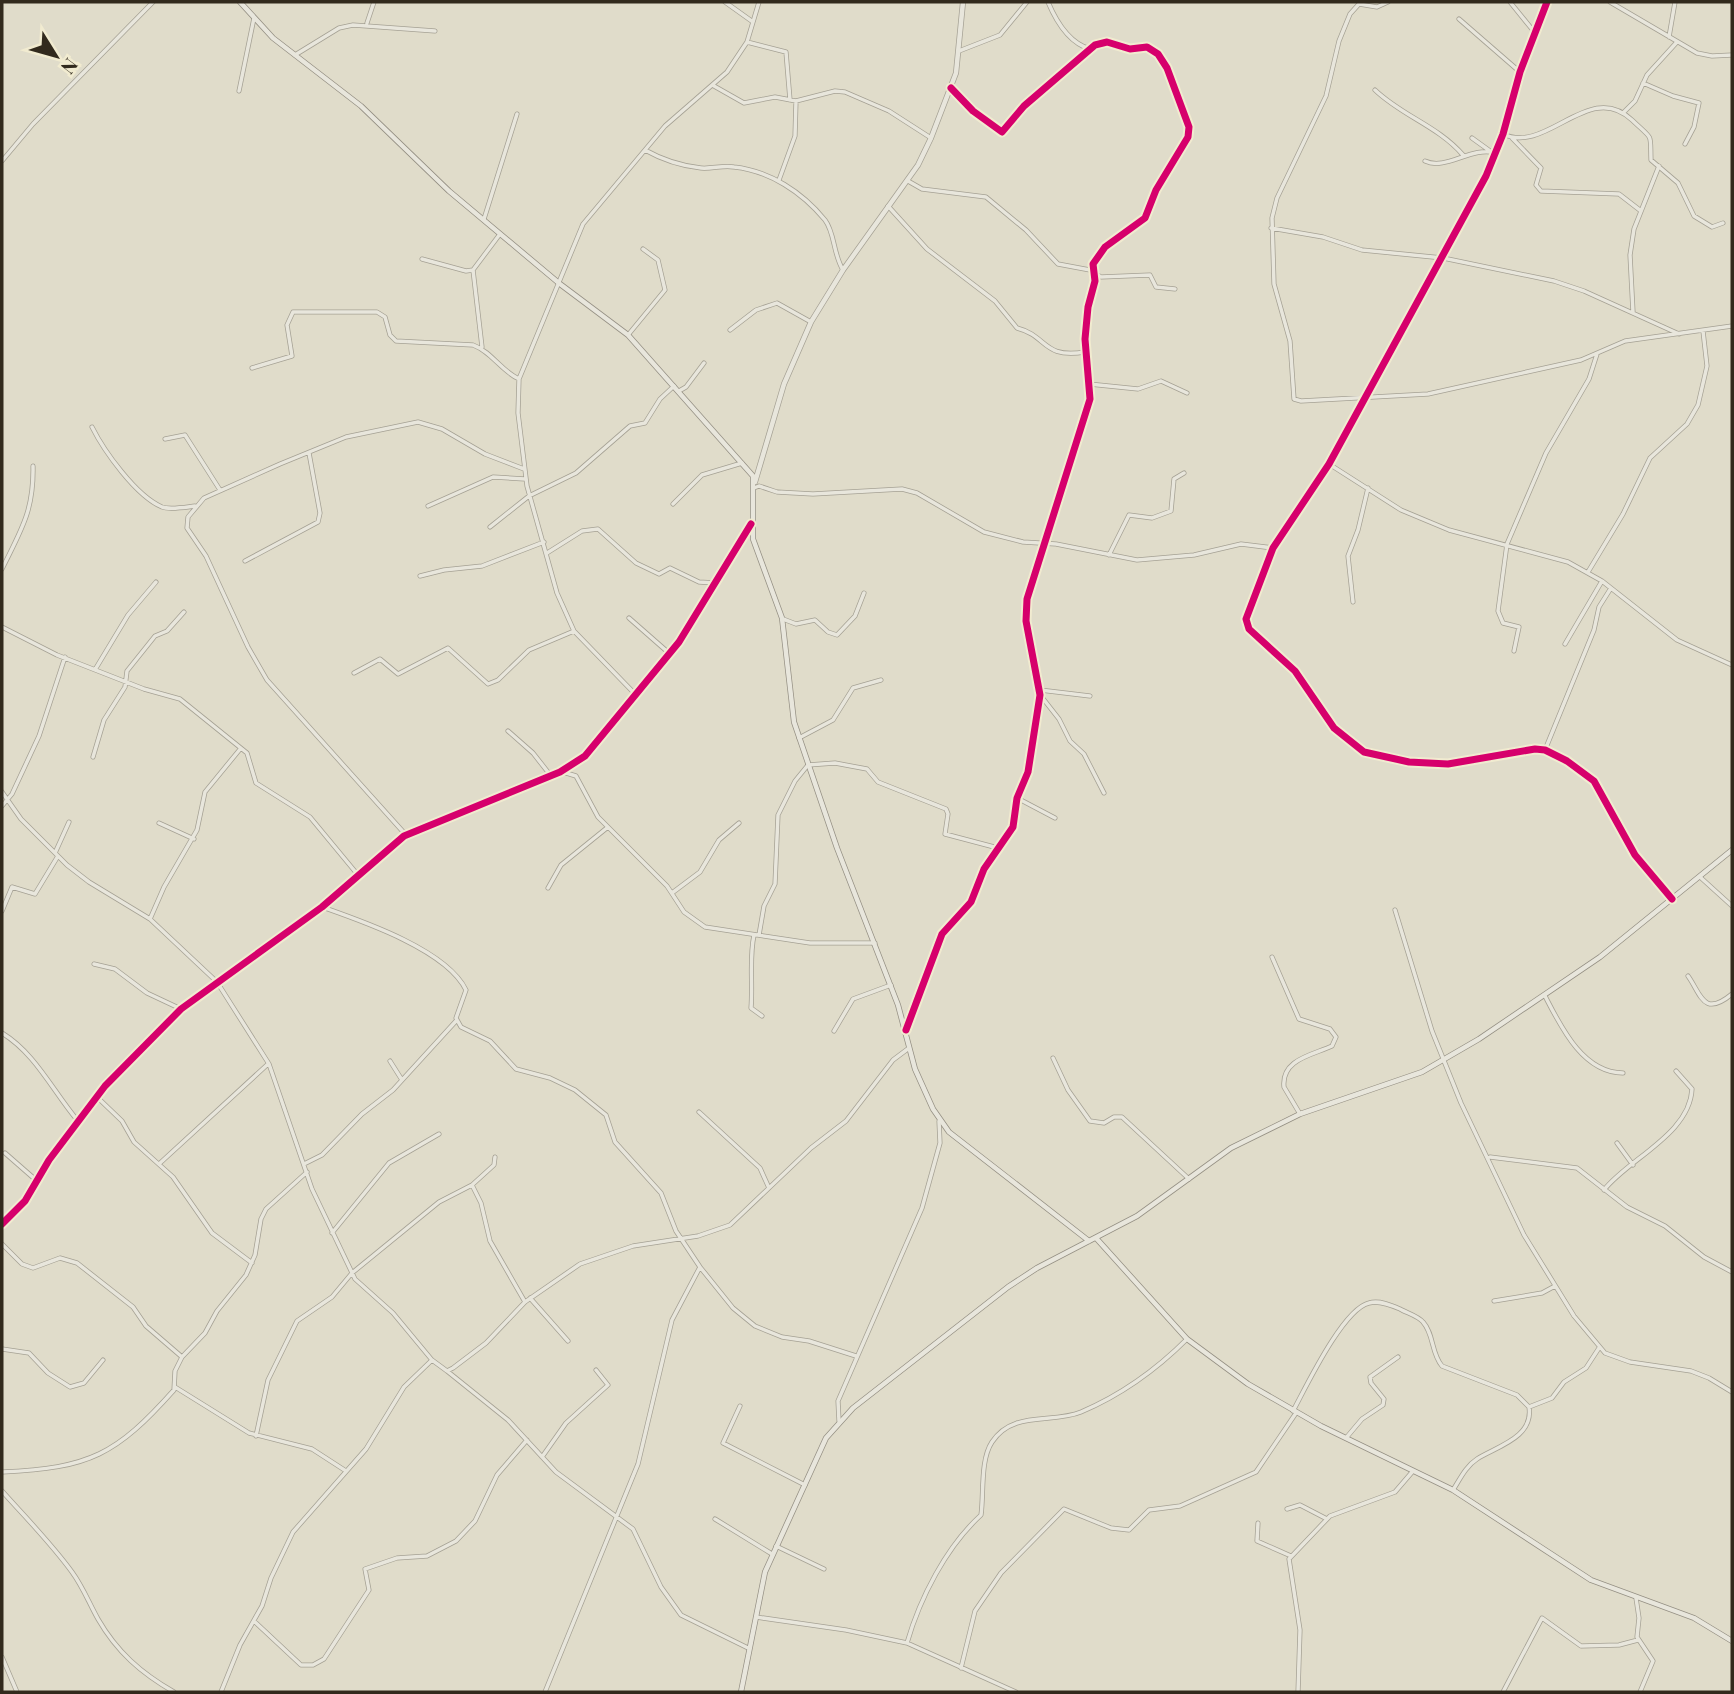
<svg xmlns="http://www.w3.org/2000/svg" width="1734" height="1694" font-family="'Playfair Display',serif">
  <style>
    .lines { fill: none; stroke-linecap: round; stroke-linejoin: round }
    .minor-casing { stroke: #a5a194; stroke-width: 5 }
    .tertiary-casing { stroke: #a5a194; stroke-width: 6 }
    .secondary-casing { stroke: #959084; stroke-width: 6 }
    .minor { stroke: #e8e6dc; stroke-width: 3.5 }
    .tertiary { stroke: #e8e6dc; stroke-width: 4.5 }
    .secondary { stroke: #e8e6dc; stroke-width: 4.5 }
    .cycleway-casing { stroke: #f1ebd0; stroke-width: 11 }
    .cycleway { stroke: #d6006c; stroke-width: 7 }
  </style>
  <rect width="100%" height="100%" fill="#e0dcca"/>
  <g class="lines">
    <defs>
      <path id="minor" d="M725,2l28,20
        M1048,2c8,19 21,41 42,47
        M1388,2l-11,5 -18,-3 -9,10 -11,27 -13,55 -49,102 -5,20 2,66 16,57 4,58 7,2 127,-7 153,-34 44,-19 107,-15
        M1510,2l26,32
        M1547,2l-27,70 -17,62 -17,42 -157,288 -56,84 -27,71 3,10 46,42 39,57 30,24 45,10 39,2 87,-15 10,1 22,11 27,20 41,74 37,44
        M1610,2l87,51 15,3 20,-1
        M1459,19l61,53
        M367,23l7,-21
        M1669,37l6,-35
        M747,42l39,10 4,48
        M959,51l41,-16 27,-33
        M295,55l44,-27 14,-3 82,6
        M1643,83l30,13 26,7 -5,24 -9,17
        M714,86l30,17 31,-6 21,4 39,-10 10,1 44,19 42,27
        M1375,90c27,26 63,36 88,65
        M239,91l15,-73
        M1624,112l11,-11 12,-26 30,-33
        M1503,134c44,21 86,-55 129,-14 22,21 18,12 19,40l27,23 16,33 18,11 11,-4
        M1472,138l18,13
        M1512,138l29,30 -5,17 5,6 78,3 22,17
        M645,150c16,9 37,16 56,18 11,1 22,-3 33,-1 36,4 68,25 91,53 10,13 8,34 18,50
        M2,161l31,-37 120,-122
        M1425,161c21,10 47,-15 70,-8
        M779,180l16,-44 1,-35
        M908,181l14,8 64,8 40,33 32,34 32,6 11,7 49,-2 6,12 19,2
        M888,206l39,43 68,52 22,27c31,8 25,31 68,24
        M484,219l33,-105
        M1271,228l52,9 39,13 81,8 111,23 30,10 95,43
        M422,259l44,12 7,-1 27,-36
        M473,270l9,77
        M1633,312l-3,-57 4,-26 25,-63
        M730,330l26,-20 21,-7 34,19
        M628,335l37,-45 -7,-30 -15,-11
        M252,368l40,-12 -5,-31 6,-13h84l8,5 5,18 6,6 77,4c19,7 28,26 46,34
        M1089,384l49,5 23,-8 26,12
        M679,391l7,-4 18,-24
        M92,427c12,24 44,69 70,80 8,3 24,0 33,-1
        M165,439l20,-4 35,55
        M1329,464l72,46 48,20 119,32 34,19 75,59 55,25
        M754,488l5,-2 18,6 36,2 89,-5 15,4 67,39 39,10 33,2 81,16 57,-5 47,-11 32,4
        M673,504l29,-29 40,-12
        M428,506l65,-29 32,2
        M490,527l39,-31 47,-23 54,-47 15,-3 15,-24 14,-13
        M547,553l35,-22 16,-2 38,34 23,11 11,-6 29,14 17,1
        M1109,555l20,-40 23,3 19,-7 3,-32 10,-6
        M245,561l73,-39 2,-9 -11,-60
        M2,569c19,-39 32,-58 31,-103
        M1588,572l35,-58 27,-56 37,-34 11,-19 9,-39 -4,-35
        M420,576l24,-6 38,-4 62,-24
        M1353,602l-5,-46 10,-26 10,-42
        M629,618l41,36
        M783,619l13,5 19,-4 13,12 9,3 18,-19 9,-23
        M2,627l55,28 87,34 36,10 67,54 9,30 54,34 48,58
        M1565,644l37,-63
        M1514,651l5,-24 -16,-4 -5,-12 9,-67 39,-91 43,-74 8,-25
        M96,668l32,-53 28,-33
        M354,673l26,-14 18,15 50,-26 40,36 10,-4 31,-30 45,-19
        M1040,690l50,6
        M636,695l-62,-64 -17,-38 -30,-107 -9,-73 1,-34 64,-155 82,-98 62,-54 20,-30 12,-40
        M1041,696l18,23 11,22 14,13 20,39
        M508,731l25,22 18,23
        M799,738l34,-18 20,-32 28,-8
        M1545,750l49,-120 5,-23 12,-19
        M93,757l11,-37 21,-33 2,-16 28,-35 12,-5 17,-19
        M563,772l13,4 22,41 69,69 17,26 21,15 105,16h65
        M2,792l19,27 46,46 22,17 61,37 67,63 52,82 43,125 43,90 38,34 39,47
        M1017,798l38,20
        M2,806l10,-12 27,-58 26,-79
        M159,823l35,16
        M406,835l-139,-155 -19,-33 -42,-91 -19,-28 1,-11 16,-19 76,-34 66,-27 72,-15 24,7 43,25 39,15
        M55,853l14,-31
        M1700,877l32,29
        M548,888l13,-23 47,-38
        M672,893l28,-21 19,-32 20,-17
        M322,907c40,14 125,43 144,83l-10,28 5,9 29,14 26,28 34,9 25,12 31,25 9,27 46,51 15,38 24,36 -28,53 -34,144 -93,228
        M1395,910l37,121 29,72 63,132 50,81 31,37 25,9 61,9 18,7 23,14
        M2,911l10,-24 23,7 23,-38
        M150,919l14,-32 33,-57 8,-38 36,-44
        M754,935c-5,23 -1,48 -3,73l11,8
        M759,935l5,-29 11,-22 3,-69 17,-34 13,-16 27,-2 32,6 11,13 68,27 2,5 -3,20 53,14
        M1272,957l27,62 31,10 6,8 -4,9c-19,9 -51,13 -48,41l16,27
        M94,964l21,5 32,24 34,16
        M1688,976c13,18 15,42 44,18
        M1545,996c16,31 38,77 78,77
        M906,1030l36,-96 29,-32 13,-33 29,-42 4,-29 11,-26 12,-77 -14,-74 1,-22 63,-200 -5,-60 3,-32 7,-26 -2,-17 12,-17 40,-29 11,-28 32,-53 1,-10 -22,-59 -9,-14 -11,-7 -17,2 -23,-7 -12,3 -71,61 -22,26 -29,-21 -22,-23
        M834,1031l19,-32 38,-14
        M2,1033c34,21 50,57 76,88
        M1053,1058l15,32 22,31 14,2 10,-6h8l67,62
        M390,1061l12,19
        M97,1097l25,24 12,21 39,35 39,56 40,30
        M699,1112l61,56 9,20
        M1617,1143l16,22
        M5,1153l32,28
        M495,1157l-1,8 -22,20 9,18 9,38 35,61
        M1490,1157l87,11 50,39 38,19 39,31 28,15
        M159,1164l109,-100
        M304,1164l18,-9 40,-41 31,-24 63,-69
        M1604,1190c24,-31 86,-56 88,-101l-16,-18
        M2,1224l23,-23 24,-41 56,-74 76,-77 141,-102 82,-71 156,-64 25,-16 94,-114 72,-118
        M332,1233l57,-70 50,-29
        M2,1244l20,20 11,4 27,-10 17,5 56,44 13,19 36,31
        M700,1267l33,41 22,18 27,11 27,4 47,15
        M530,1298l38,43
        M1494,1301l48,-8 13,-7
        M2,1349l27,4 19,20 22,14 14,-4 19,-23
        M447,1371l61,49 48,52 77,57 28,58 20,28 67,33
        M175,1387l74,46 63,16 34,22
        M740,1406l-17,37 82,42
        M1529,1407l23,-9 12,-16 22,-14 13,-20
        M1293,1411c13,-24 50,-102 76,-108 10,-3 22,2 31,6 7,4 18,7 23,13 11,12 8,31 19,44l75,29 12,12c5,31 -34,40 -52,52 -11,7 -17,20 -24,31
        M839,1421l-1,-20 84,-193 18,-65 -1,-22
        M256,1436l12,-56 29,-59 35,-24 20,-24 87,-71 33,-17
        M1346,1438l16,-19 21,-14 1,-6 -13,-16 -1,-6 28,-20
        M542,1457l24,-34 42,-38 -12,-15
        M2,1472c88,-4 114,-17 172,-82l1,-19 7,-14 23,-24 12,-22 29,-36 9,-20 6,-36 5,-10 41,-37
        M2,1491c24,27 49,52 70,81 11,15 17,31 26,47 19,33 43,54 76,73
        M1287,1509l13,-4 27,14
        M715,1519l57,35
        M1258,1523l-1,18 34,15
        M776,1546l48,23
        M1636,1598l3,20 -2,19 16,24 -13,31
        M756,1617l90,13 61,13 109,49
        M254,1621l47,44h12l11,-6 45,-69 -4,-21 32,-11 30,-2 29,-15 19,-20 22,-46 30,-35
        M907,1643c13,-45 39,-96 74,-128 3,-21 -1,-55 11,-73 21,-32 60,-18 89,-30 40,-17 76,-43 106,-73
        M2,1657l15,35
        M961,1668l14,-57 26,-38 63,-64 47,19 18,2 20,-20 31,-4 76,-34 40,-59
        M221,1692l19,-47 22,-39 9,-28 22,-46 73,-83 38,-62 28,-27 15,11 6,-3 33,-25 39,-41 55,-38 53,-18 65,-10 32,-11 81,-77 35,-27 47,-61 16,-12
        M1298,1692l2,-62 -11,-71 41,-43 65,-24 18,-21
        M1503,1692l39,-74 39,28 38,-1 19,-5"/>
      <path id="tertiary" d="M755,482l29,-98 27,-62 32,-52 75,-105 13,-27 25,-65 7,-71"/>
      <path id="secondary" d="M240,2l33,36 88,68 88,85 111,93 68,51 125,141v63l29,79 12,104 43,126 61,157 17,64 18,40 16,23 140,109
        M1096,1238l91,101 61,45 73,42 132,64 138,90 103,38 38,23
        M741,1692l24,-120 61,-134 27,-30 155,-121 29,-19 100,-52 94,-68 69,-34 122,-42 57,-33 121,-82 132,-107"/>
    </defs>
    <use href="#minor" class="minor-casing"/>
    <use href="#tertiary" class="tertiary-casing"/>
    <use href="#secondary" class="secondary-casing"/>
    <use href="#minor" class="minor"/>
    <use href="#tertiary" class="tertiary"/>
    <use href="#secondary" class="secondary"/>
    <defs>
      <path id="cycleway" d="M1547,2l-27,70 -17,62 -17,42 -157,288 -56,84 -27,71 3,10 46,42 39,57 30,24 45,10 39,2 87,-15 10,1 22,11 27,20 41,74 37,44
        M906,1030l36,-96 29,-32 13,-33 29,-42 4,-29 11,-26 12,-77 -14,-74 1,-22 63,-200 -5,-60 3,-32 7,-26 -2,-17 12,-17 40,-29 11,-28 32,-53 1,-10 -22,-59 -9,-14 -11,-7 -17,2 -23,-7 -12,3 -71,61 -22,26 -29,-21 -22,-23
        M2,1224l23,-23 24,-41 56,-74 76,-77 141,-102 82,-71 156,-64 25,-16 94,-114 72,-118"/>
    </defs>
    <use href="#cycleway" class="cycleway-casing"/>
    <use href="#cycleway" class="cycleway"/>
  </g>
  <rect width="1734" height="1694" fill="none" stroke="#322a1d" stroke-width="7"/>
  <g transform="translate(56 56) rotate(127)" stroke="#f1ebd0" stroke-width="5" paint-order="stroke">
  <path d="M0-5L12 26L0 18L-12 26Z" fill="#322a1d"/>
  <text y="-10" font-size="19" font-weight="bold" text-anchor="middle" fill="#322a1d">N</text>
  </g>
</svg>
